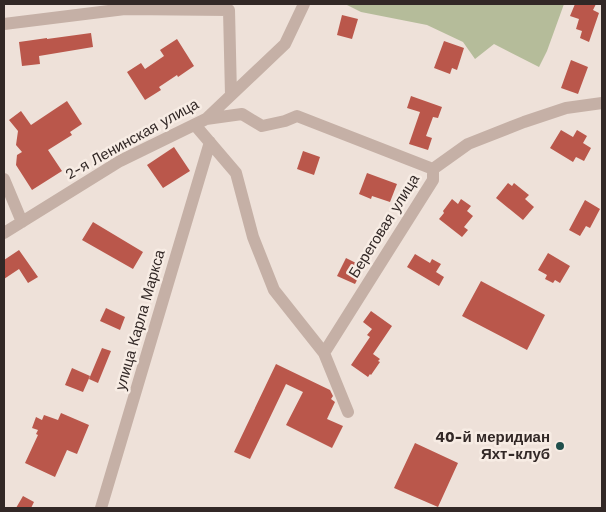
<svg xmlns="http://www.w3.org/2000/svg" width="606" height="512" font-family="'Work Sans',sans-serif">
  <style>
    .green { fill: #b5bc9a }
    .building { fill: #ba574b }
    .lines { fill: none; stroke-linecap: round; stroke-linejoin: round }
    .minor { stroke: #c5b0a6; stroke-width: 12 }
    .poi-dot { fill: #204f4c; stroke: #f7ece4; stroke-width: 2 }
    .labels { text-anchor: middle; stroke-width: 5; stroke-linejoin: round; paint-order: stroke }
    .street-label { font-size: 15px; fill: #322826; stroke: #f7ece4 }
    .poi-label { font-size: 15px; font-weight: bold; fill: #322826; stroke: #f7ece4; text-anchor: end }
  </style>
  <rect width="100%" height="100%" fill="#eee1d9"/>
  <path class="green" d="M345,4h219l-17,47 -8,16 -45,-23 -19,15 -12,-17 -36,-17 -66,-13z"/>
  <path class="building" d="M575,4h21l-3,6 6,3 -10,29 -9,-4 2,-7 -6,-2 3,-10 -9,-3z
    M342,15l16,4 -6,20 -15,-4z
    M91,33l2,14 -54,9 1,8 -18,2 -3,-24 28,-4v1z
    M177,39l17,27 -16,11 -1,-2 -18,12 2,3 -16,10 -18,-28 14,-9 4,6 19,-13 -4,-6z
    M444,41l20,7 -7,22 -5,-2 -2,6 -16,-6z
    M571,60l17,7 -10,27 -17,-6z
    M411,96l31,11 -4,11 -5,-1 -7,19 6,2 -4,12 -19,-6 11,-32 -13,-4z
    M67,101l15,23 -12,8 2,3 -24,15 14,21 -30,19 -16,-25 1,-10 5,-3 -6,-7 2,-14 -9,-11 12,-9 10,14z
    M561,130l12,7 4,-7 10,6 -4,7 8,5 -7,13 -8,-4 -3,5 -23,-14z
    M174,147l16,24 -27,17 -16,-23z
    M303,151l17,6 -6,18 -17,-6z
    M367,173l30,11 -7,18 -18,-6 -1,3 -12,-5z
    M508,183l4,3 2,-3 15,12 -4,4 9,8 -11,13 -27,-22z
    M452,199l6,5 3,-5 10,7 -4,5 6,5 -9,11 4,3 -6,7 -23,-18 5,-6 -1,-2z
    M585,200l15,9 -10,19 -4,-2 -6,10 -11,-6z
    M93,222l50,30 -10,17 -51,-29z
    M19,250l19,27 -10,6 -9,-14 -15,10v-19z
    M548,253l22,13 -10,17 -5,-3 -2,3 -8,-4 2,-4 -9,-5z
    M415,254l15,9 2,-4 9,5 -5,8 8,5 -5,9 -32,-19z
    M346,258l18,9 -9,17 -18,-8z
    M481,281l64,34 -18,35 -65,-34z
    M106,308l19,9 -5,13 -20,-9z
    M371,311l21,15 -19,28 7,5 -2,2 2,1 -9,13 -1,-1 -2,3 -17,-12 19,-28 -3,-2 5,-6 -9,-7z
    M102,348l9,3 -13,32 -9,-4z
    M276,364l54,26 3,6 -2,3 4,3 -8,17 16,7 -11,22 -46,-23 17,-33 -17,-8 -36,75 -16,-7z
    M72,368l18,8 -7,16 -18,-7z
    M61,413l28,12 -12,29 -10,-4 -12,27 -30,-14 13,-28 -2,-1 2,-4 -6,-2 4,-11 6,3 2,-5 14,5z
    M415,443l43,20 -20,44 -44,-19z
    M23,496l11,6 -3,6h-15z"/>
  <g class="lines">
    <path class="minor" d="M4,24l121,-15 104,1 2,85
      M206,119l36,-5 20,12 23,-5 12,-5 136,53
      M195,125l41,48 17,64 21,53 50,63 24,59
      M4,179l18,43
      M4,233l116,-72 86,-42 79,-75 19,-40
      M324,353l109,-173v-11l35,-25 56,-22 42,-14 36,-5
      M101,508l109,-366"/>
  </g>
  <circle class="poi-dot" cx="560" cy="446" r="5"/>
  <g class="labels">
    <g class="street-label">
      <text transform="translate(132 139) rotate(-29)" y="5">2-я Ленинская улица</text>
      <text transform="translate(384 226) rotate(-58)" y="5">Береговая улица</text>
      <text transform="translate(140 320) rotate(-74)" y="5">улица Карла Маркса</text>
    </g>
    <g class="poi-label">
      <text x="550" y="442">40-й меридиан<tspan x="550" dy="17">Яхт-клуб</tspan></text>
    </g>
  </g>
  <rect width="606" height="512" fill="none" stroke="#322826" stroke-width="10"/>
</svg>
